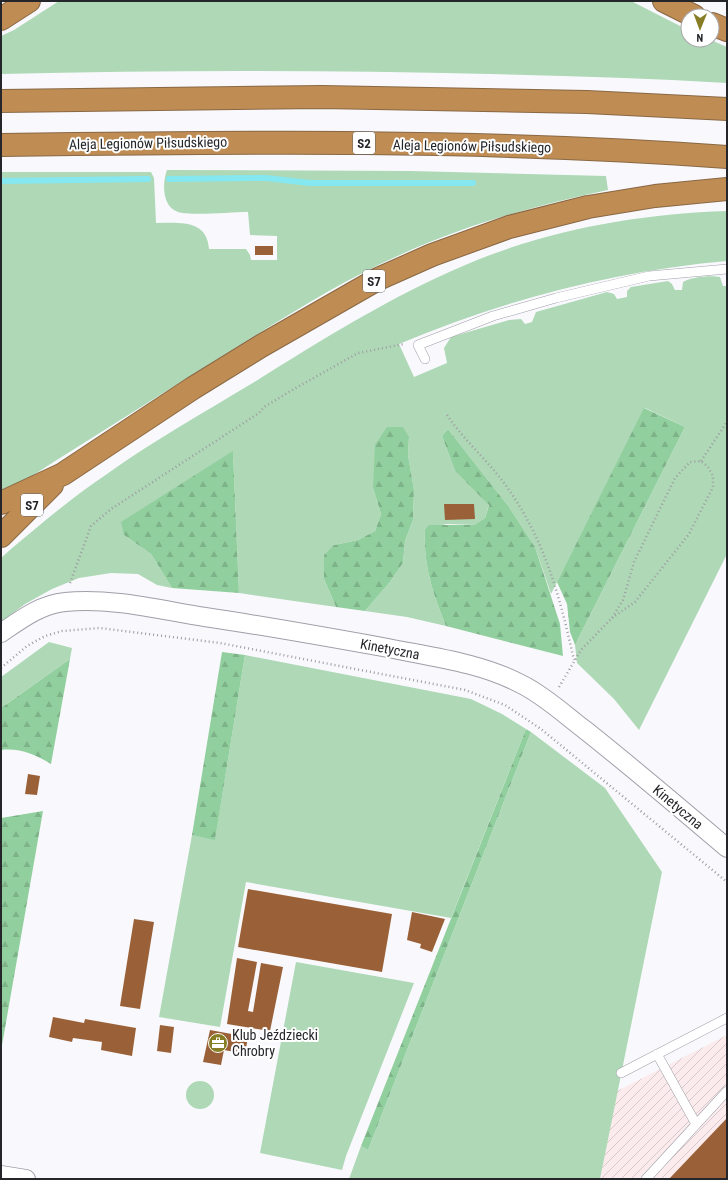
<svg xmlns="http://www.w3.org/2000/svg" width="728" height="1180" font-family="'Roboto Condensed',sans-serif">
  <style>
    .industrial { fill: url(#industrial-furrows) }
    .green { fill: #aed8b6 }
    .forest { fill: url(#forest-firs) }
    .lines { fill: none; stroke-linecap: round; stroke-linejoin: round }
    .stream { stroke: #85e7f0; stroke-width: 6 }
    .building { fill: #9a6138 }
    .lane-casing { stroke: #9e9fa9; stroke-width: 10 }
    .street-casing { stroke: #9e9fa9; stroke-width: 20 }
    .highway-casing { stroke: #896845; stroke-width: 24 }
    .path { stroke: #9d9da1; stroke-width: 2.5; stroke-dasharray: 1 3; stroke-linecap: butt }
    .lane { stroke: #fff; stroke-width: 9 }
    .street { stroke: #fff; stroke-width: 18 }
    .highway { stroke: #bf8c53; stroke-width: 22 }
    .labels { text-anchor: middle; stroke-width: 4; stroke-linejoin: round; paint-order: stroke }
    .shield { fill: #fff; stroke: #66676a; stroke-width: 1 }
    .shield-label { font-size: 13px; font-weight: bold; fill: #25262a }
    .street-label { font-size: 14px; fill: #25262a; stroke: #fff }
    .poi-label { font-size: 14px; fill: #25262a; stroke: #fff; text-anchor: start }
  </style>
  <defs>
    <pattern id="industrial-furrows" width="10" height="10" patternUnits="userSpaceOnUse"><rect width="10" height="10" fill="#fbebec"/><path d="M-1 1l2-2M0 10L10 0M9 11l2-2" fill="none" stroke="#d7c9cb"/></pattern>
    <pattern id="forest-firs" width="22" height="20" patternUnits="userSpaceOnUse"><rect width="22" height="20" fill="#92cf9e"/><path d="M5 1l3.5 6h-7zM16 11l3.5 6h-7z" fill="#7eb288"/></pattern>
  </defs>
  <rect width="100%" height="100%" fill="#f9f9fd"/>
  <path class="industrial" d="M727,1035v144h-127l17,-88z"/>
  <path class="green" d="M59,1h572l57,29v10h23l16,7v36c-79,-5 -158,-7 -237,-9 -163,-4 -326,-4 -489,0v-38l13,-6z
    M167,170l244,1 195,5 2,14c-71,15 -140,34 -206,64 -64,28 -123,67 -183,104 -73,46 -146,91 -218,138v-324h150l3,6 2,45c23,0 51,-4 53,26h37l4,6 1,5h26v-24l-27,-1 -2,-23c-16,0 -58,4 -70,0 -16,-5 -16,-29 -11,-42z
    M727,211v50c-113,10 -224,39 -328,83l15,33 33,-14 -3,-15 7,-11 58,-17 12,-1 4,5 7,-2 4,-10 71,-20 7,2 3,5 10,-2v-6l4,-4 37,-6 4,3 3,6h7l1,-8c8,-5 28,-7 37,-5l3,9h4v268l-88,176 -25,-31 -37,-36 -2,-18 110,-218 -40,-19 -94,186 -16,-47 -26,-40 -61,-78 -6,7 13,35 34,33 -4,14 -11,7 -28,-1 -21,6c-2,35 8,64 21,96l-39,-9 -42,-6 25,-29 13,-19 2,-22 8,-21 1,-30 -6,-35 1,-18 -36,51 8,26 -6,17 -17,9 -24,5 -10,34 12,28 -97,-14 -6,-141 -109,83 27,19 21,34 -15,-3 -19,-11 -27,-1 -32,5 -27,11 -27,15 -24,18v-64l10,-9c31,-26 63,-53 96,-75 46,-33 96,-61 144,-90 69,-43 137,-86 212,-118 82,-36 175,-52 264,-55z
    M49,642l23,6 -2,11 -69,49v-31z
    M245,655l226,44 31,15 24,15 -75,189 -205,-36 -26,145 -61,-10 33,-182 23,4z
    M531,732l74,56 57,84 -62,307h-251l12,-33 7,4z
    M296,962l118,21 -68,173 -4,14 -82,-17z
    M186 1095a14 14 0 1 1 28 0a14 14 0 1 1-28 0Z"/>
  <path class="forest" d="M644,408l41,19 -110,218 -5,-13 -3,-28 -10,-22z
    M387,427h16l6,10 -1,18 6,35 -1,30 -8,21 -2,22 -13,19 -25,29 -29,-4 -12,-28v-24l10,-10 24,-5 17,-9 6,-17 -8,-26 2,-43z
    M448,429l61,78 26,40 25,77 3,32 -117,-30c-13,-32 -23,-61 -21,-96l4,-5h45l11,-7 4,-13 -34,-34 -13,-35z
    M233,451l6,142 -67,-5 -21,-34 -27,-19 -3,-13z
    M222,652l23,3 -30,185 -23,-5z
    M70,659l-19,105c-17,-10 -31,-16 -50,-14v-42z
    M526,729l5,3 -163,418 -7,-4z
    M43,811l-42,240v-233z"/>
  <g class="lines">
    <path class="stream" d="M169,179l97,-1 44,5h163
      M1,181l147,-2"/>
  </g>
  <path class="building" d="M255,246h18v9h-18z
    M444,504h30l1,15 -30,1z
    M28,774l12,2 -3,19 -12,-1z
    M248,889l144,25 -10,58 -144,-25z
    M412,912l33,7 -13,33 -12,-4 1,-4 -14,-4z
    M134,919l20,3 -14,87 -20,-3z
    M237,958l20,4 -9,49 5,1 8,-49 22,4 -13,64 -43,-7z
    M53,1017l31,6 1,-4 51,9 -4,28 -31,-6 1,-8 -29,-4 -1,4 -23,-5z
    M160,1025l14,2 -3,26 -14,-2z
    M210,1030l38,7 -3,17 -21,-4 -3,15 -18,-3z
    M727,1118v61h-58z"/>
  <g class="lines">
    <defs>
      <path id="lane" d="M425,359l-7,-14 75,-29 63,-18 93,-22 78,-7
        M657,1054l39,70
        M621,1073l106,-55
        M646,1179l81,-88"/>
      <path id="street" d="M1,633c19,-13 40,-29 64,-31 45,-5 96,8 140,15 61,9 122,20 183,31 45,9 94,15 135,37 23,12 41,29 62,45 48,38 95,78 142,118
        M1,1175l25,4"/>
      <path id="highway" d="M664,1l30,15
        M1,19l28,-18
        M712,24l15,6
        M1,101l321,-4 265,5 140,7
        M1,145c242,-3 484,-6 726,12
        M1,503l62,-29 130,-86 68,-42 117,-67 54,-24 77,-28 79,-20 67,-11 72,-7
        M1,536l51,-51"/>
    </defs>
    <use href="#lane" class="lane-casing"/>
    <use href="#street" class="street-casing"/>
    <use href="#highway" class="highway-casing"/>
    <path class="path" d="M447,415c18,27 44,48 62,75 37,53 51,108 65,170
      M701,461l26,-39
      M70,583l21,-57 20,-17 148,-96 5,-6 30,-18 64,-36 46,-9
      M1,668l26,-22 18,-10 17,-5 38,-3 120,15 245,47 40,15 36,24 186,153
      M559,687l22,-37 31,-32 11,-18 11,-38 41,-84 15,-16 11,-1 7,6 5,9v11l-24,47 -54,68 -23,16"/>
    <use href="#lane" class="lane"/>
    <use href="#street" class="street"/>
    <use href="#highway" class="highway"/>
  </g>
  <defs>
    <symbol id="office-disc" viewBox="-11 -11 22 22"><circle r="9.5" fill="#877d24" stroke="#fff"/><path d="M-6-3h4V-5.5h4V-3h4V5H-6ZM-1-4.5V-3h2v-1.5ZM-6 0V1H6V0Z" fill="#fff"/></symbol>
  </defs>
  <g fill-rule="evenodd">
    <use href="#office-disc" x="207" y="1032" width="22" height="22"/>
  </g>
  <g class="labels">
    <g class="shield">
      <rect x="353" y="132" width="22" height="22" rx="3"/>
      <rect x="363" y="270" width="22" height="22" rx="3"/>
      <rect x="21" y="494" width="22" height="22" rx="3"/>
    </g>
    <g class="shield-label">
      <text x="364" y="148">S2</text>
      <text x="374" y="286">S7</text>
      <text x="32" y="510">S7</text>
    </g>
    <g class="street-label">
      <text transform="translate(148 143) rotate(-1)" y="5">Aleja Legionów Piłsudskiego</text>
      <text transform="translate(472 146) rotate(1)" y="5">Aleja Legionów Piłsudskiego</text>
      <text transform="translate(390 649) rotate(11)" y="5">Kinetyczna</text>
      <text transform="translate(678 807) rotate(40)" y="5">Kinetyczna</text>
    </g>
    <g class="poi-label">
      <text x="232" y="1040">Klub Jeździecki<tspan x="232" dy="16">Chrobry</tspan></text>
    </g>
  </g>
  <rect width="728" height="1180" fill="none" stroke="#25262a" stroke-width="4"/>
  <g transform="translate(700 28) rotate(181)"><circle r="19" fill="#ffffff" stroke="#a8a8aa"/>
  <path d="M0-3L7 15L0 10L-7 15Z" fill="#877d24"/>
  <text y="-6" font-size="11" font-weight="bold" text-anchor="middle" fill="#25262a">N</text>
  </g>
</svg>
